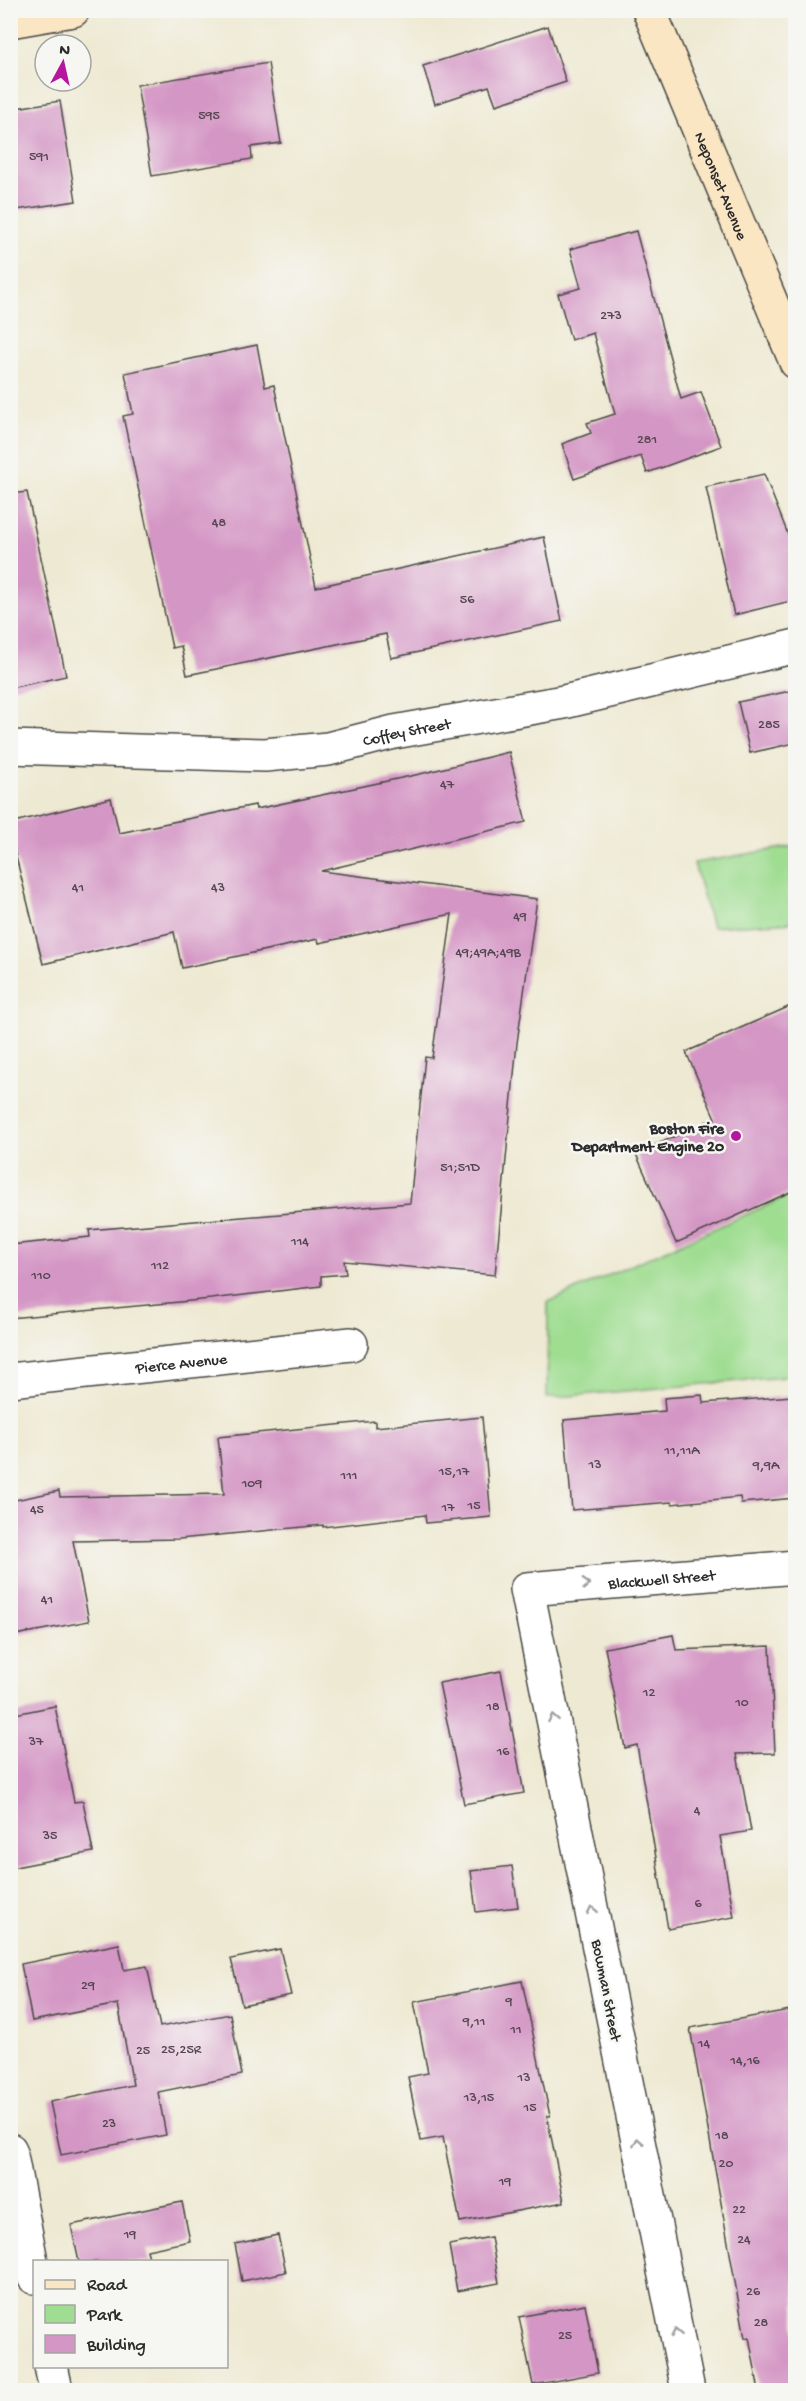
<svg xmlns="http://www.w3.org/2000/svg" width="806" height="2401" font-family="'Gochi Hand',sans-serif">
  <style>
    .green { fill: #9fdd91; stroke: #65845e; stroke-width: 1.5 }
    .building { fill: #d496c5 }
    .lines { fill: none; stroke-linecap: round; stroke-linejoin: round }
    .minor-casing { stroke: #484844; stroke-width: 36 }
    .secondary-casing { stroke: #484844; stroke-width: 36 }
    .minor { stroke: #fff; stroke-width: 33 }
    .secondary { stroke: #fbe6c4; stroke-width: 33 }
    .oneway { stroke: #a0a0a0 }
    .poi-dot { fill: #b5179e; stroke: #f6f6f2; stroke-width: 2 }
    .labels { text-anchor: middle; stroke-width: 5; stroke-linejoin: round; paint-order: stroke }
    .number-label { font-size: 14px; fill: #554652 }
    .street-label { font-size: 16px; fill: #2b2b2b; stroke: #f6f6f2 }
    .poi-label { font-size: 16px; font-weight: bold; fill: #2b2b2b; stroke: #f6f6f2; text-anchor: end }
  </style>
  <rect width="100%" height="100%" fill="#f6f6f2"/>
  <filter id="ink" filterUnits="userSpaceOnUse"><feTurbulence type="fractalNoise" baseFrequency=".0167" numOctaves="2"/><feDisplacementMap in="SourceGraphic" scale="12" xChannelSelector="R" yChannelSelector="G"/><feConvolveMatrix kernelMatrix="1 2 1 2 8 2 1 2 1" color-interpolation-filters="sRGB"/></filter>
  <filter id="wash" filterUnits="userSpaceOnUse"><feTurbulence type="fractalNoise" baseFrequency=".008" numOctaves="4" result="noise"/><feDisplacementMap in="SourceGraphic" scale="24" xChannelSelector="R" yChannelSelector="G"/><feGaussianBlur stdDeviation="1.35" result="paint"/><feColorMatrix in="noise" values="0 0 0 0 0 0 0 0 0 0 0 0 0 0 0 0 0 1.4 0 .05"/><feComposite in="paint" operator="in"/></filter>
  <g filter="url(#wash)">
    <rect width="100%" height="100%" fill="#eee9d2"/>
    <path class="green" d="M795,846v76l-83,5 -18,-64z
      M795,1193v183l-248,22 1,-96z"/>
    <g id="blocks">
      <path class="building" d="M548,26l18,56 -70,23 -7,-19 -54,18 -12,-38z
        M268,63l13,80 -30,4 1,12 -100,17 -15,-91z
        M60,101l16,100 -66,10v-102z
        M636,231l45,168 20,-7 20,54 -74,27 -6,-17 -67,23 -12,-35 29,-11 -4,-10 28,-9 -22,-81 -22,7 -13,-46 23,-6 -11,-39z
        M257,345l8,42 9,-2 42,202 228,-50 18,84 -171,37 -5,-24 -199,41 -6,-29 -9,2 -49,-232 10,-2 -8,-41z
        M764,474l31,78v48l-61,15 -28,-128z
        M27,492l39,184 -56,12v-194z
        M795,690v53l-45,10 -12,-51z
        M509,752l17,70 -205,49 216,28 -20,144 -22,232 -151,-14 2,13 -25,2v10l-110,13 -201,19v-73l80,-8 -1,-7 321,-27 15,-146 7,1 20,-144 -133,29 -1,-4 -136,29 -8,-36 -131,32 -33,-131v-10l101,-25 8,35 136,-28 1,4 164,-35z
        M795,1004v186l-119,53 -40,-89 79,-36 -29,-66z
        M702,1395l1,8 89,-7 3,33v69l-54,5 -1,-6 -68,7v-2l-100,8 -8,-90 101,-9 -1,-13z
        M482,1417l9,100 -65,6 -1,-8 -102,12v-2l-144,14 -106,2 16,80 -79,15v-135l49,-10 1,6 164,-3 -6,-57 157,-16v6z
        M673,1635l3,15 94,-4 5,107 -38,1 14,77 -31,5 14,81 -66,12 -31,-184 -12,3 -20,-100z
        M501,1671l23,122 -60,11 -25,-121z
        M55,1706l19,96 9,-1 10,51 -83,16v-153z
        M512,1866l6,41 -42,5 -5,-41z
        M119,1944l5,26 23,-4 13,61 70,-13 12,61 -84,17 8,43 -105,20 -11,-53 83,-17 -15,-81 -86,17 -11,-57z
        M280,1949l11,46 -49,10 -11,-46z
        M522,1981l28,135h-3l17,86 -104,20 -17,-85 -22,4 -13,-64 20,-4 -14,-71z
        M789,2010l6,37v344h-36l-10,-54 -4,1 -55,-310z
        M182,2202l8,39 -43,9 3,12h-71l-8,-37z
        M278,2235l8,37 -44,9 -7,-37z
        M491,2237l8,46 -42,8 -8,-46z
        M585,2304l13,69 -65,12 -14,-68z"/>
    </g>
  </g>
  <g filter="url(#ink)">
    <use href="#blocks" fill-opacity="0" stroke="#484844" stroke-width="1.5"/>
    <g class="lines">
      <defs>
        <g id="minor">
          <path id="s1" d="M10,747l255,8 63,-6 66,-17 170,-30 232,-56"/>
          <path id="s2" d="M10,1380l341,-36"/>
          <path d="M10,2150l24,127"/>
          <path d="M51,2366l5,24"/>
          <path id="s3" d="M688,2390l-161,-801 269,-22"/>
        </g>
        <g id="secondary">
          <path id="s4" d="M649,10l147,352"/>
          <path d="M10,21l63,-11"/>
        </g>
      </defs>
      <use href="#minor" class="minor-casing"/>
      <use href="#secondary" class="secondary-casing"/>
      <use href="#minor" class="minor"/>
      <use href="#secondary" class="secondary"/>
    </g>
    <defs><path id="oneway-chevron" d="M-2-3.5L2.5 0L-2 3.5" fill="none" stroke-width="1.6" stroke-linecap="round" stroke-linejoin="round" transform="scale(1.5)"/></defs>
    <g class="oneway">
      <use href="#oneway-chevron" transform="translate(586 1584) rotate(-5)"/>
      <use href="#oneway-chevron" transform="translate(553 1718) rotate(-101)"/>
      <use href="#oneway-chevron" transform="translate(592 1910) rotate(-101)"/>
      <use href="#oneway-chevron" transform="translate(638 2142) rotate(-101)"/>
      <use href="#oneway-chevron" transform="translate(676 2333) rotate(-101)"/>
    </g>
  </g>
  <circle class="poi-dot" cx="736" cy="1136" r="6"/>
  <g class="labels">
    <g class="number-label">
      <text x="209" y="119">595</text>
      <text x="39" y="160">591</text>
      <text x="611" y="319">273</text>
      <text x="647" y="443">281</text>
      <text x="219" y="526">48</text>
      <text x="467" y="603">56</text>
      <text x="769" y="728">285</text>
      <text x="447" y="788">47</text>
      <text x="78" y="891">41</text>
      <text x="218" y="891">43</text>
      <text x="520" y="920">49</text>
      <text x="488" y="956">49;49A;49B</text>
      <text x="460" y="1171">51;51D</text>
      <text x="300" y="1245">114</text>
      <text x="160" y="1269">112</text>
      <text x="41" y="1279">110</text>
      <text x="682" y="1454">11,11A</text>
      <text x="595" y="1468">13</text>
      <text x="766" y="1469">9,9A</text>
      <text x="454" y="1475">15,17</text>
      <text x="349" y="1479">111</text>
      <text x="252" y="1487">109</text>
      <text x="474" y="1509">15</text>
      <text x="448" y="1511">17</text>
      <text x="37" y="1513">45</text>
      <text x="47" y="1603">41</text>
      <text x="649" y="1696">12</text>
      <text x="742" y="1706">10</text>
      <text x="493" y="1710">18</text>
      <text x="36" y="1745">37</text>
      <text x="503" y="1755">16</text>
      <text x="697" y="1814">4</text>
      <text x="50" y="1839">35</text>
      <text x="698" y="1907">6</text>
      <text x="88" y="1989">29</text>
      <text x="509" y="2005">9</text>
      <text x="474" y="2025">9,11</text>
      <text x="516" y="2033">11</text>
      <text x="704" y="2047">14</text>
      <text x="181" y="2053">25,25R</text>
      <text x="143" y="2054">25</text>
      <text x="745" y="2064">14,16</text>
      <text x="524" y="2081">13</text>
      <text x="479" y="2101">13,15</text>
      <text x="530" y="2111">15</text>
      <text x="109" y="2127">23</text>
      <text x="722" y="2139">18</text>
      <text x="726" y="2167">20</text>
      <text x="505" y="2185">19</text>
      <text x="739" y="2213">22</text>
      <text x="130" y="2238">19</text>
      <text x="744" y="2243">24</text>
      <text x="753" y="2295">26</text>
      <text x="761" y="2326">28</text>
      <text x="565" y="2339">25</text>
    </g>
    <g class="street-label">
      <text dy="6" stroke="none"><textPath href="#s4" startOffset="190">Neponset Avenue</textPath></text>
      <text dy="6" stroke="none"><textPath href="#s1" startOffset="399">Coffey Street</textPath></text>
      <text dy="6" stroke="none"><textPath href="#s2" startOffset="172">Pierce Avenue</textPath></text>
      <text dy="6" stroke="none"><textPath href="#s3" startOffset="952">Blackwell Street</textPath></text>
      <text transform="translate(608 1990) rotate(79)" y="6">Bowman Street</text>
    </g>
    <g class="poi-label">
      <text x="724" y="1133">Boston Fire<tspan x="724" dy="18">Department Engine 20</tspan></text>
    </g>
  </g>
  <rect width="806" height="2401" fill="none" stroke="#f6f6f2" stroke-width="36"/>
  <rect x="33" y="2260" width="195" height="108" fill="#f6f6f2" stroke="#a5a5a2" stroke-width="1.5"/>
  <rect x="45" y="2280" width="30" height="9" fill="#fbe6c4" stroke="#a5a5a2" stroke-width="1.5"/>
  <text x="87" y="2290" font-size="18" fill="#2b2b2b">Road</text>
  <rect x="45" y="2305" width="30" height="18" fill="#9fdd91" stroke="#a5a5a2" stroke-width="1.5"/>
  <text x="87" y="2320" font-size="18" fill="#2b2b2b">Park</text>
  <rect x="45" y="2335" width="30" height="18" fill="#d496c5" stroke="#a5a5a2" stroke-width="1.5"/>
  <text x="87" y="2350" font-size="18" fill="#2b2b2b">Building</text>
  <g transform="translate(63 63) rotate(8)"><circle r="28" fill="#f6f6f2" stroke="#a5a5a2" stroke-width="1.5"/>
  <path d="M0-4.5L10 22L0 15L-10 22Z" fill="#b5179e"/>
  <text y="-9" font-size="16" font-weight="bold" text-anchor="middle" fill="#2b2b2b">N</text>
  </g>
</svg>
